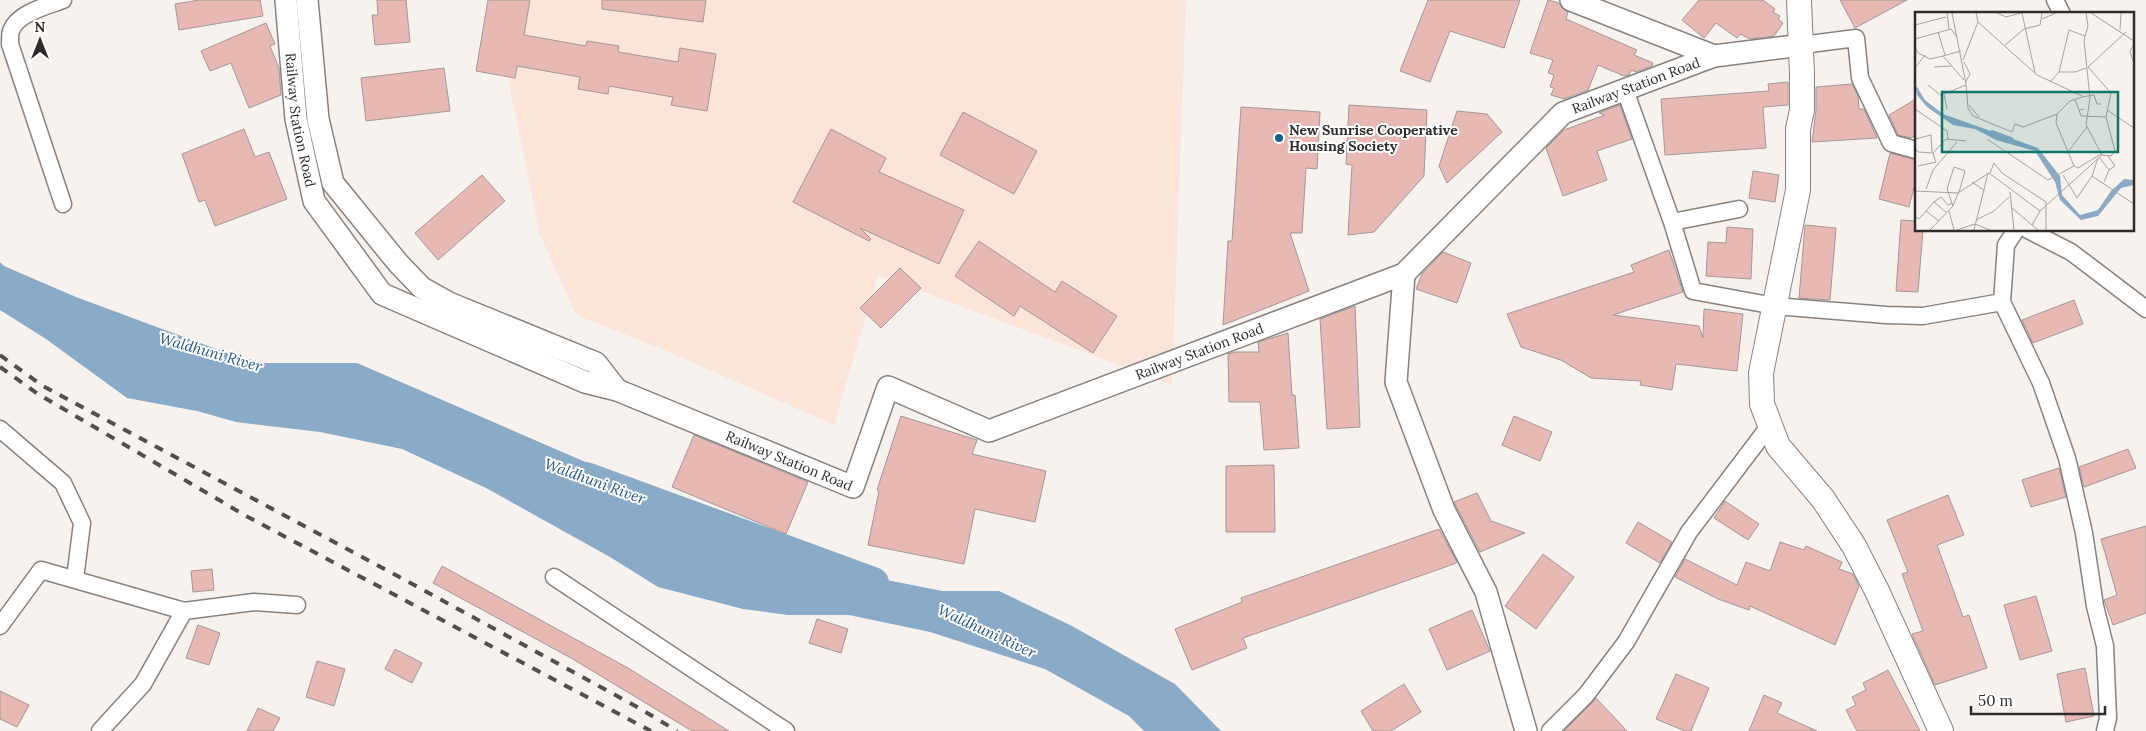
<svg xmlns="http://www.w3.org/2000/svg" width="2146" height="731" font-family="Lora,serif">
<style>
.education{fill:#fbe4d8}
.water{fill:#8aabc8}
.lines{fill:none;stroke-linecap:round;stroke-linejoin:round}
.river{stroke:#8aabc8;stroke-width:32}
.building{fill:#e8b8b3;stroke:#a19998}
.minor-casing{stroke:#88827e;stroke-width:19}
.tertiary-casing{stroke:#88827e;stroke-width:24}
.secondary-casing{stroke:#88827e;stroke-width:26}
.minor{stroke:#fff;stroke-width:16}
.tertiary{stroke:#fff;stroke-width:21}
.secondary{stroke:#fff;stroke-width:24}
.rail{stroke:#534f4e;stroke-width:4;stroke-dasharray:9 9;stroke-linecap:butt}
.poi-dot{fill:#136395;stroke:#fff;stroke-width:2}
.labels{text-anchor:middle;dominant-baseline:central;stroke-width:4;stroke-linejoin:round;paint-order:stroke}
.street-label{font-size:14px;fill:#2f2c2b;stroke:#fff}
.poi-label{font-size:14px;font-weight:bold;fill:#2f2c2b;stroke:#fff;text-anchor:start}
.water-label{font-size:15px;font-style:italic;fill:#245880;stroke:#fff}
.inset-river{fill:none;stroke:#8aabc8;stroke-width:2.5}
.inset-road{fill:none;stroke:#a8a3a0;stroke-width:1}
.view{fill:#0f766e;fill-opacity:0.15;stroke:#0f766e;stroke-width:2.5}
.inset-edge{fill:none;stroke:#2f2c2b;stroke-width:2.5}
</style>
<rect width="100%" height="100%" fill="#f8f2ee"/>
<path class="education" d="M501,0H1186L1172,385L878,275L834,425L664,350L576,315L540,235L509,84Z"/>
<path class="water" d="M0,262L4,266L76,297L227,353L263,363H357L604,470L628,494L658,512L698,528L746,552L942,591H999L1072,626L1175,684L1221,731H1144L1129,716L1045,669L930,632L849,615H788L743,609L658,587L610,557L486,488L402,449L320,432L236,422L197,411L127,398L46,339L0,310Z"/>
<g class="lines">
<path class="river" d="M586,478L873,583"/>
</g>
<path class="building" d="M199,0H260L263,16L179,30L175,4Z
M377,0H406L410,42L375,45L372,15H378Z
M488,0H530L524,35L586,46L587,41L619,46L618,52L678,62L680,48L716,54L707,111L671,105L673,97L609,86L608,94L578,89L580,77L517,66L515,78L476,71Z
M602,0H706L703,22L602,9Z
M1428,0H1520L1504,48L1450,31L1430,82L1400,71Z
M1548,0L1559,3L1562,8L1568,12L1566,19L1637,50L1634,55L1653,63L1652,66L1636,72L1631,70L1629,75L1624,76L1598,65L1588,90L1564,99L1551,95L1554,88L1550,87L1554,75L1548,73L1553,60L1530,53Z
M1699,0H1763L1775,9L1773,12L1780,16L1778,19L1783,23L1774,36L1750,39L1740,34L1737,38L1716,23L1704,38L1682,20Z
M1840,0H1907L1855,28Z
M266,23L275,44L270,46L279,68L281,95L249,108L231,63L210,71L201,51Z
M444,68L450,111L366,121L361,78Z
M1788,82V105L1763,107L1766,148L1665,155L1661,99L1769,91L1768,84Z
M1852,84L1858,96L1859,109H1864L1877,138L1812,142L1816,110V87Z
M1916,99V135L1911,138L1898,135L1889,115Z
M1349,105L1427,110L1424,176L1374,232L1348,235L1352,165L1346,164Z
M1620,105L1632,139L1597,151L1607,180L1563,196L1546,148L1564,130L1605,115L1599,113Z
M1241,107L1320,112L1317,169L1306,168L1302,233H1290L1309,291L1223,325L1228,241H1232Z
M1457,111L1487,114L1502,132L1447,183L1439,166Z
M963,112L1037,151L1014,194L940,155Z
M244,129L255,157L269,152L287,199L215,226L205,200L199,202L182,154Z
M831,129L886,158L879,172L964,210L939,264L860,228L871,239L869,241L793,202Z
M1890,153L1916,160V180L1909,207L1879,199Z
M1753,171L1779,175L1775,202L1749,198Z
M482,175L505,201L438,260L415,233Z
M1901,220L1916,221V230H1923L1918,292L1896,291Z
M1805,225L1836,228L1830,300L1799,298Z
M1727,227L1753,229L1751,279L1706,276L1708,242L1726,243Z
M979,241L1055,292L1062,281L1117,316L1093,353L1020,306L1014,316L955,276Z
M1669,250L1683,292L1613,315L1699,326L1703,338L1704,309L1743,314L1737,371L1676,364L1672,390L1640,385L1641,381L1591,378L1561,360L1521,347L1507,314L1634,272L1631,265Z
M1443,252L1471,263L1457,303L1416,289L1422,274Z
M900,268L921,288L881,328L860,308Z
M2074,300L2083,324L2033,343L2022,320Z
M1355,306L1360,427L1327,429L1320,319Z
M1288,333L1292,395H1295L1299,448L1264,450L1260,402H1229L1228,354L1234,352H1259L1258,342Z
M901,416L977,440L972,454L1046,471L1035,522L975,509L964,564L868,545L879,491L877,490Z
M1514,416L1552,432L1540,461L1502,445Z
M694,435L808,482L786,534L672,487Z
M2128,449L2136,468L2084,487L2079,467Z
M1274,465L1275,532H1226V466Z
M2059,468L2066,497L2031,507L2022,480Z
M1477,493L1491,521L1525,533L1480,552L1454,502Z
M1948,495L1964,535L1937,545L1963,617L1969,615L1987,668L1935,685L1912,634L1923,631L1902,574L1908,572L1887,520Z
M1725,501L1759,524L1748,540L1714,518Z
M1638,522L1672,542L1660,563L1626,543Z
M2146,526V613L2113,625L2104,600L2117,595L2101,539Z
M1439,529L1457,562L1454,564L1243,638L1247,648L1192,670L1175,629L1242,602L1241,598Z
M1780,542L1804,550L1806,546L1842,562L1839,569L1853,574L1859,586L1835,645L1750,606L1749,610L1718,599L1675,577L1685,559L1737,585L1746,562L1770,571Z
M1543,554L1574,577L1536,629L1505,606Z
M442,566L628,668L729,731H692L571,658L433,583Z
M212,569L214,590L193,592L191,571Z
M2036,596L2052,651L2020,660L2004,605Z
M1472,610L1490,651L1447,670L1429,629Z
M817,619L848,629L841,653L809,643Z
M198,625L220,633L209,665L186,658Z
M395,649L422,663L412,683L385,669Z
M317,661L345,669L334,706L306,697Z
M2085,668L2094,716L2066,722L2057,674Z
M1888,670L1920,731H1857L1846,710L1856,705L1852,697L1866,690L1863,683Z
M1676,674L1709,688L1691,731H1685L1656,719Z
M1404,684L1421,712L1391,731H1373L1361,711Z
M0,691L29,705L17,727L0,719Z
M1764,695L1782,703L1777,713L1817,731H1749Z
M1596,698L1627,731H1564L1593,702Z
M258,708L280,718L273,731H247Z"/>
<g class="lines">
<g class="minor-casing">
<path id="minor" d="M63,0C47,6 17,13 11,31C10,34 10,40 10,44L63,204
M2055,0L2062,14
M1802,45L1856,38L1860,78L1891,143L1916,150
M1625,90L1672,222L1739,209
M1672,222L1693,291L1775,306L1886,315L1923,316L2002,302
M2016,230L2006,245L2002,302L2041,383L2067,458L2084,533L2095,606L2105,646L2108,718L2105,731
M2028,230L2071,252L2146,309
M0,429L63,483L82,523L75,579
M554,577L786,731
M0,626L41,570L184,611L254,602L297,605
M100,731L143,684L184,611
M1550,731L1586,695L1626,642L1689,532L1770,425"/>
</g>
<g class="tertiary-casing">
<g id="tertiary">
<path id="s1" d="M286,0L296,119L314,201L382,294L585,382L617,390L853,487L888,387L989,431L1404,274L1563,113L1714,56L1802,45"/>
<path d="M307,0L318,119L333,183L398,263L422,288L449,303L596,363L617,390"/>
<path d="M1571,0L1714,56"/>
<path d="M1404,274L1396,382L1444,510L1486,592L1526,731"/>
</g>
</g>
<g class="secondary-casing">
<path id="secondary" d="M1799,0L1802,74V110L1798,129V190L1761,373L1762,404L1778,446L1823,499L1854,546L1877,591L1941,731"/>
</g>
<use href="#minor" class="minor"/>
<use href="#tertiary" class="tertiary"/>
<use href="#secondary" class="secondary"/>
<path class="rail" d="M0,355L43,386L416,586L639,708L677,731
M0,367L38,394L248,517L651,731"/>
</g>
<circle class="poi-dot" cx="1279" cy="138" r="5"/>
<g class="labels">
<g class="street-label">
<text stroke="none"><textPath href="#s1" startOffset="1792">Railway Station Road</textPath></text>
<text stroke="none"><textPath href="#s1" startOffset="121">Railway Station Road</textPath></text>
<text stroke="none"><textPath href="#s1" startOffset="1269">Railway Station Road</textPath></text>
<text stroke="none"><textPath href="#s1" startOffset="759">Railway Station Road</textPath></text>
</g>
<g class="poi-label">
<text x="1289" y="130">New Sunrise Cooperative<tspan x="1289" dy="16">Housing Society</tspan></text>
</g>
<g class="water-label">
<text transform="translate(211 352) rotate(16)">Waldhuni River</text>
<text transform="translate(595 481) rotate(20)">Waldhuni River</text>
<text transform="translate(987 631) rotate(25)">Waldhuni River</text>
</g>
</g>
<g transform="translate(1915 12)">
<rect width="219" height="219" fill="#f8f2ee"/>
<path d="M0,72L10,88L28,102L123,136L145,164L147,183L165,203L183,198L196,179L209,167L219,168V173L206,176L183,204L166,208L145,188L140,170L120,139L81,128L60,117L38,113L12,95L2,83Z" fill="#8aabc8"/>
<path class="inset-river" d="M76,119L98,127"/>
<path class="inset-road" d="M32,1L34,17M37,1L51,72M61,1L63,10L122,63L167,84M82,1L91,5L106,1M107,1L120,61M176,1L219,29M127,7L141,1M0,13L31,5M109,17L125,13L127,1M205,18L206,1M23,20L30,43M0,27L36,17L42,25M89,34L109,17M0,35L3,41L15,47L28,44L49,68M28,44L46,39M48,48L63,10M218,49L215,39L219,32M49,50L55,62L50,71M19,55L36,54M173,55L196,81L191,105L200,139L196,144L187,143M173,55L211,20M0,56L10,43M144,60L154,18L170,24M135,70L144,60H160L171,56M51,72L53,96L58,104L97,120L100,112L108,115L142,102L155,89L167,85L179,83L182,92H186M13,73L28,85M160,88L164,98L169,97M54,93L64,105M0,97L32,119L33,127M32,97L29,82L51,73M164,98L166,104L191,105M192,98L219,116M142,102L141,111L159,154L163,156L186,142M0,127L16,123L17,140M72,127L133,168L159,154M0,136L3,140L18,141L31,127L51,129M152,141L172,115M184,145L194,158M183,146L177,164L219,192M3,154L21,150L18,141M75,161L79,151L87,161L131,190V218M148,163L162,186L177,164M57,170L70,179M189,170L194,158L200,154L193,144M11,177L18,158L42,130M0,179L43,181L74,161L125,199M95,180L99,218M19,190L26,185L33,193L37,191M97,196L117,213M11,199L19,190L32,201M34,199L39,218M0,204L4,207L11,199L24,209M61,208L79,199L94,185M15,218L38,194L45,177L50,159L39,155L32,177L38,194M42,218L60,212L75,218M59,218L73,161M123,218L117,213L125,199L187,143L171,113L175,86L169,28L173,14L171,1"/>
<path class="view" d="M27,80H203V140H27Z"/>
<rect width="219" height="219" class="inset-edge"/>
</g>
<g transform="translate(40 40)" stroke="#ffffff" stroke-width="4" paint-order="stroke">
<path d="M0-4L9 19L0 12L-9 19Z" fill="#2f2c2b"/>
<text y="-8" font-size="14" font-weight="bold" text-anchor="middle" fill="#2f2c2b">N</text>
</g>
<path d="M1971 706v8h134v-8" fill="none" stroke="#2f2c2b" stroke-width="2.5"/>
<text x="1978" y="706" font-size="15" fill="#2f2c2b" stroke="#ffffff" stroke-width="4" paint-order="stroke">50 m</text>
</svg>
